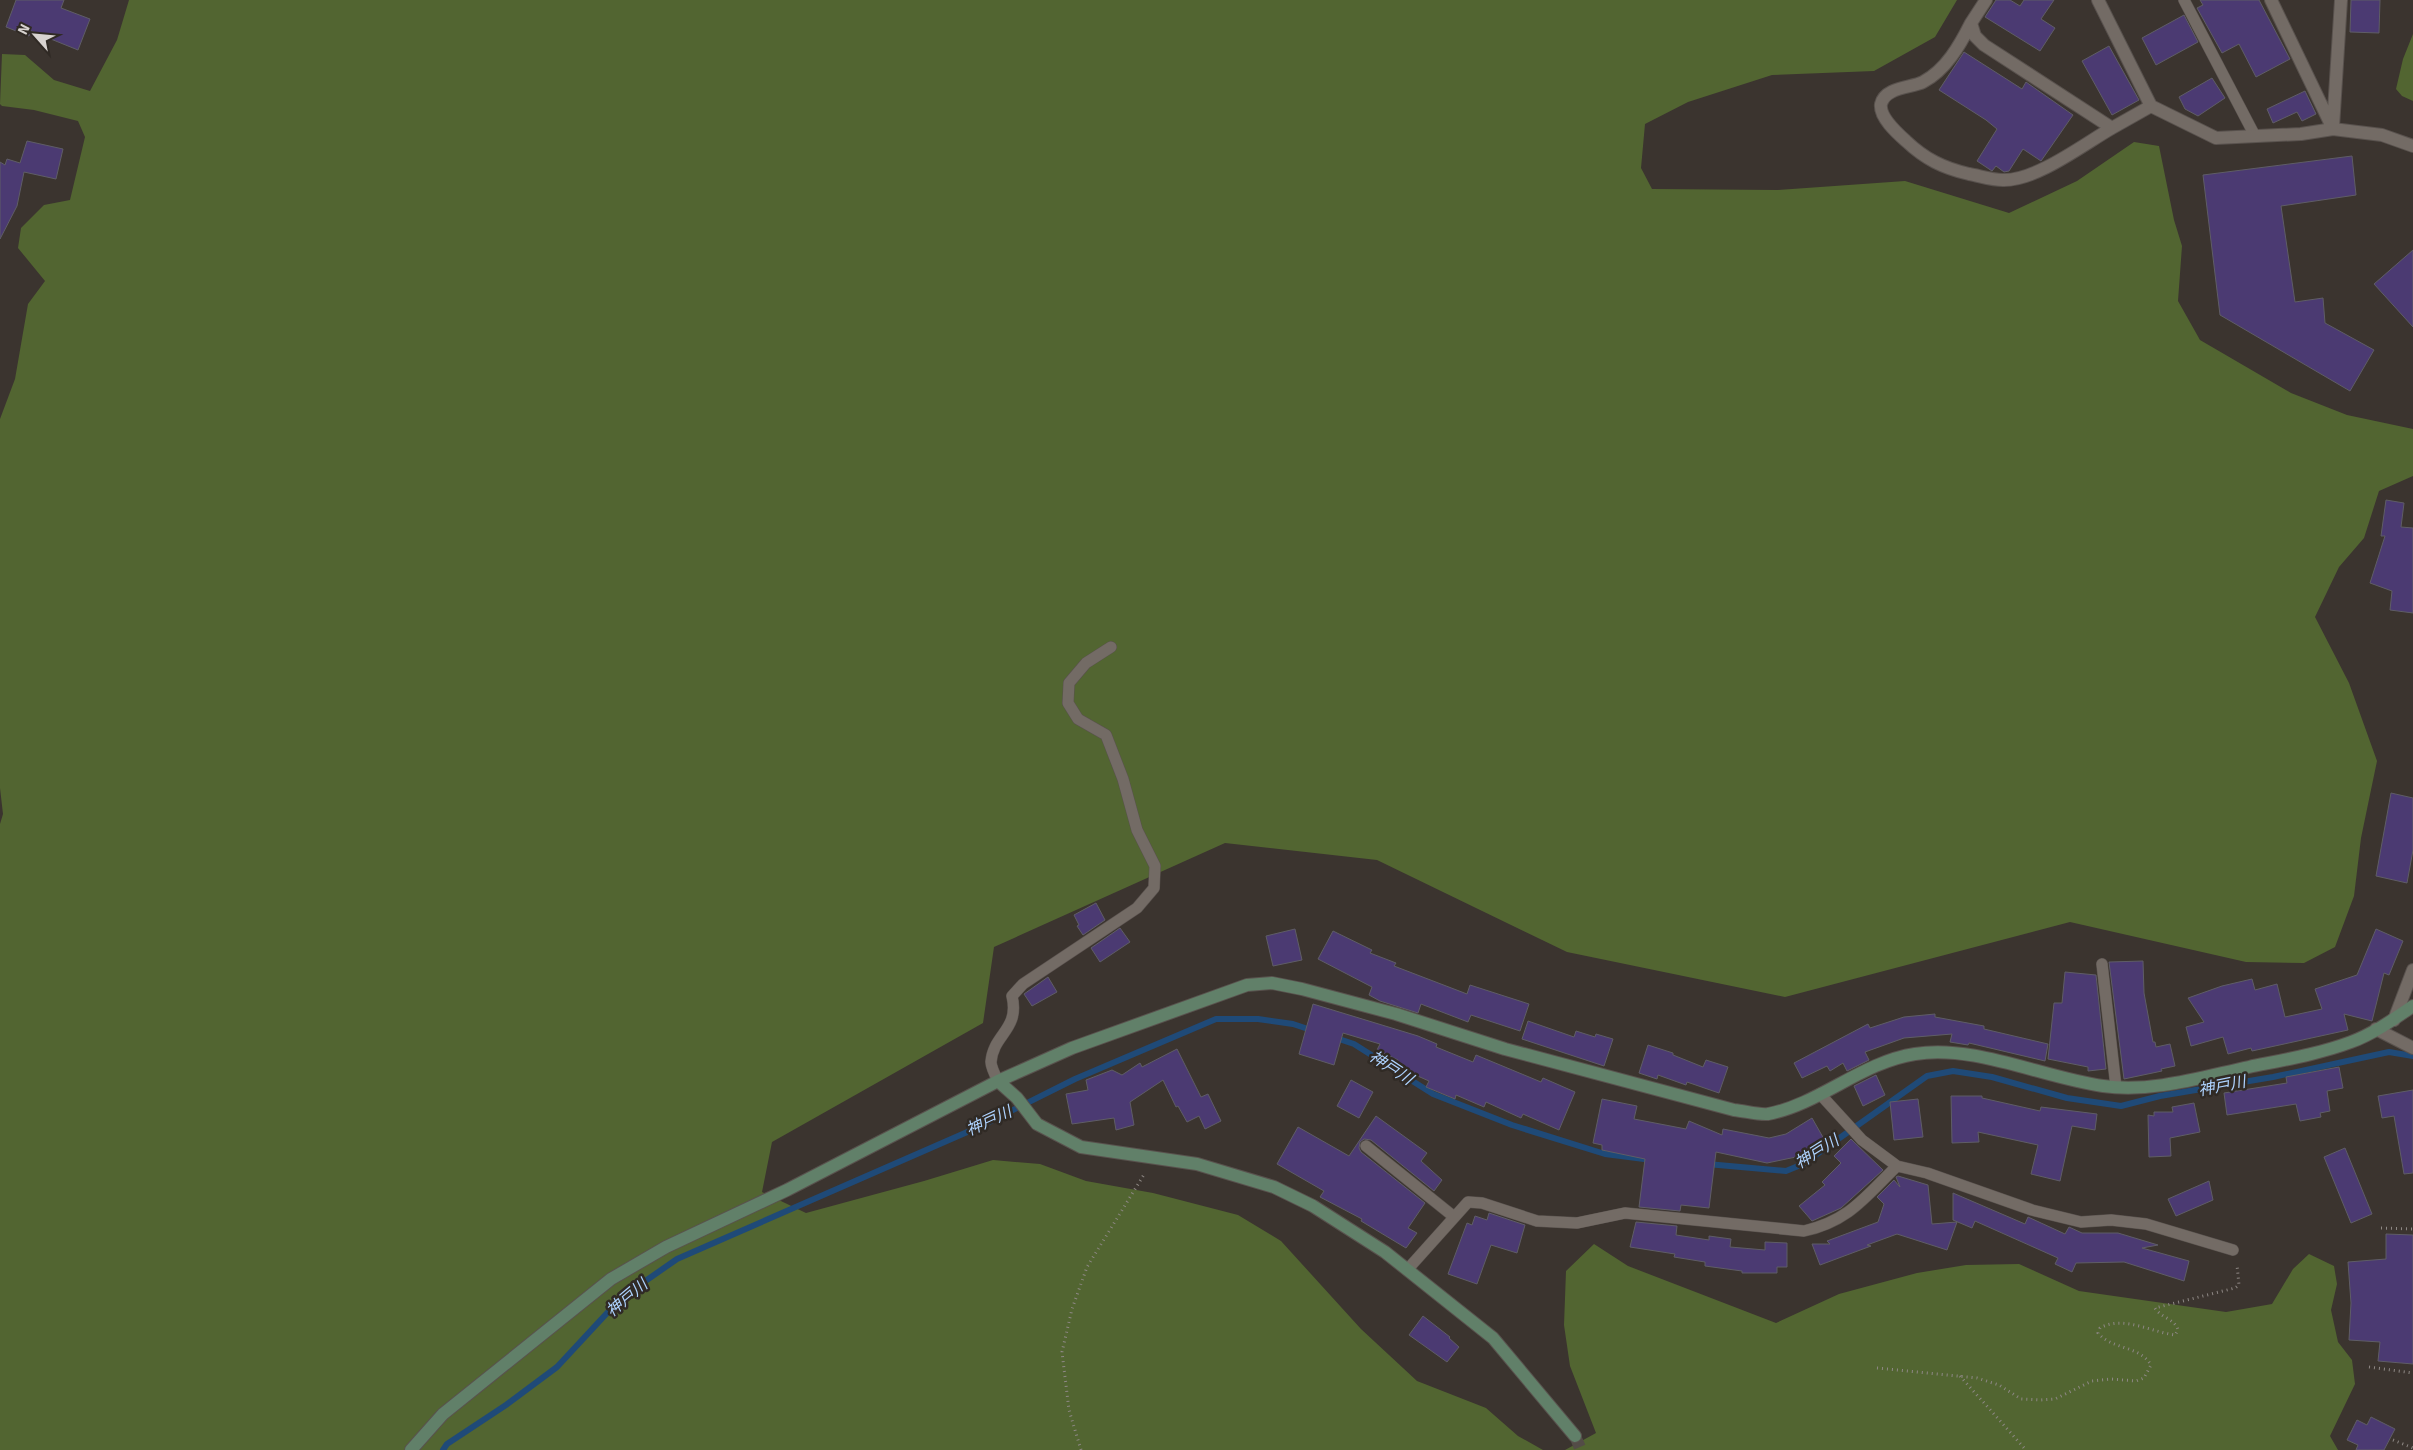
<svg xmlns="http://www.w3.org/2000/svg" width="2413" height="1450" font-family="Signika,'Noto Sans JP',sans-serif">
<style>
.green{fill:#526531}
.lines{fill:none;stroke-linecap:round;stroke-linejoin:round}
.stream{stroke:#1f4a78;stroke-width:6}
.building{fill:#4b3a72;stroke:#5f5d66}
.secondary-tunnel{stroke:#534c47;stroke-width:12;stroke-dasharray:12 6;stroke-linecap:butt}
.lane-casing{stroke:#59524e;stroke-width:12}
.street-casing{stroke:#59524e;stroke-width:14}
.secondary-casing{stroke:#59524e;stroke-width:14}
.path{stroke:#8e8885;stroke-width:3;stroke-dasharray:1 4;stroke-linecap:butt}
.lane{stroke:#736b65;stroke-width:11}
.street{stroke:#736b65;stroke-width:12}
.secondary{stroke:#618069;stroke-width:12}
.labels{text-anchor:middle;dominant-baseline:central;stroke-width:5;stroke-linejoin:round;paint-order:stroke}
.water-label{font-size:16px;font-style:italic;fill:#aed3ff;stroke:#302a25}
</style>
<rect width="100%" height="100%" fill="#3b342f"/>
<path class="green" d="M129,0H1957L1935,37L1874,71L1772,75L1688,102L1645,124L1641,168L1652,189L1778,190L1905,181L2009,213L2077,181L2134,142L2159,146L2174,220L2182,246L2178,301L2200,340L2291,393L2347,415L2413,429V476L2379,491L2364,538L2339,567L2315,617L2349,683L2377,761L2361,838L2354,896L2335,947L2304,963L2246,962L2070,922L1785,997L1567,952L1377,860L1225,843L994,947L983,1023L772,1142L762,1192L806,1213L924,1181L993,1160L1040,1164L1086,1181L1153,1193L1238,1215L1281,1241L1361,1329L1417,1381L1486,1408L1518,1436L1543,1450H0V824L3,814L0,788V419L15,379L28,304L45,281L18,248L21,228L44,205L70,200L85,137L78,121L34,110L2,106L0,104L2,54L25,55L54,80L90,91L117,40Z
M2413,34V101L2402,96L2396,89L2403,59Z
M1594,1244L1628,1266L1776,1323L1839,1294L1917,1273L1966,1265L2019,1264L2079,1291L2226,1312L2272,1304L2293,1269L2309,1254L2334,1266L2337,1284L2331,1310L2338,1342L2352,1360L2355,1384L2330,1436L2338,1450H1565L1596,1433L1570,1366L1564,1325L1566,1271Z"/>
<g class="lines">
<path class="stream" d="M1333,1037L1354,1044L1433,1094L1512,1125L1605,1154L1652,1160
M1707,1164L1786,1171L1803,1164L1927,1076L1953,1071L1992,1077L2067,1098L2121,1106L2160,1096L2273,1077L2389,1052L2413,1056
M443,1450L447,1444L506,1405L557,1367L621,1298L677,1259L981,1126L1075,1079L1216,1019H1258L1293,1024L1314,1031"/>
</g>
<path class="building" d="M16,0H64L61,8L90,19L78,50L31,31L29,36L6,27Z
M1996,0H2010L2020,6L2024,0H2054L2041,19L2055,28L2040,51L1985,17Z
M2200,0H2259L2290,59L2256,77L2239,44L2222,53L2197,8L2203,5Z
M2351,0H2380L2379,33L2350,32Z
M2184,15L2198,42L2156,65L2142,38Z
M2109,46L2139,100L2112,115L2082,61Z
M1964,52L2022,89L2026,82L2073,115L2041,161L2023,149L2009,171L2004,172L1996,166L1992,171L1977,161L1997,129L1986,120L1939,90Z
M2212,78L2225,98L2198,116L2185,109L2179,97Z
M2305,91L2316,114L2302,121L2297,112L2273,123L2267,109Z
M27,141L63,149L56,179L24,172L17,206L0,239V162L5,165L7,159L20,163Z
M2352,156L2356,195L2281,206L2295,302L2323,298L2325,323L2374,350L2350,391L2220,315L2203,175Z
M2413,250V327L2374,284Z
M2386,500L2404,503L2401,527L2413,528V613L2390,610L2392,591L2370,583L2385,536H2381Z
M2391,793L2413,798V850L2407,883L2376,876Z
M1096,903L1105,920L1083,935L1077,926L1079,925L1074,915Z
M1120,928L1130,942L1100,962L1091,948Z
M1295,929L1302,960L1273,966L1266,936Z
M2376,929L2403,941L2389,975L2384,973L2372,1021L2344,1014L2348,1030L2252,1051L2251,1048L2228,1054L2223,1037L2191,1046L2186,1027L2204,1022L2188,998L2222,986L2252,979L2255,990L2277,984L2285,1017L2322,1009L2315,989L2357,975Z
M1333,931L1372,950L1370,953L1396,963L1394,966L1467,994L1470,985L1529,1004L1520,1031L1471,1015L1468,1022L1421,1004L1418,1013L1380,1001L1369,995L1372,987L1318,959Z
M2143,961L2144,993L2153,1042H2155L2156,1047L2170,1044L2175,1066L2161,1069L2162,1071L2124,1079L2109,962Z
M2065,972L2096,975L2106,1069L2088,1071V1067L2048,1059L2054,1003H2062Z
M1048,977L1057,992L1032,1006L1024,994Z
M1313,1004L1418,1036L1437,1044L1436,1047L1473,1062L1476,1055L1541,1082L1543,1078L1575,1092L1559,1130L1523,1114L1521,1118L1486,1102L1484,1107L1456,1095L1455,1099L1426,1087L1429,1081L1395,1066L1398,1060L1377,1050L1380,1044L1343,1033L1334,1065L1299,1054Z
M1935,1014V1017L1984,1026V1029L2048,1044L2045,1061L1969,1043L1968,1045L1950,1042L1952,1034L1904,1038L1865,1052L1869,1060L1847,1071L1843,1063L1830,1071L1827,1066L1802,1078L1794,1063L1868,1024L1870,1028L1904,1017Z
M1528,1021L1574,1037L1576,1031L1595,1037L1596,1034L1613,1039L1604,1066L1522,1039Z
M1648,1045L1673,1053V1055L1703,1067L1706,1060L1728,1067L1719,1093L1687,1082L1686,1085L1658,1075L1657,1079L1639,1073Z
M1177,1049L1201,1097L1208,1094L1221,1121L1205,1129L1199,1116L1187,1122L1178,1106L1176,1107L1163,1080L1130,1102L1134,1125L1116,1130L1114,1118L1072,1124L1066,1094L1088,1090L1086,1080L1112,1070L1122,1075L1140,1063L1142,1067Z
M2339,1067L2343,1088L2327,1091L2330,1111L2320,1113L2321,1117L2300,1121L2296,1104L2227,1115L2224,1093L2287,1083L2286,1077Z
M1876,1075L1885,1095L1863,1106L1854,1086Z
M1351,1080L1373,1092L1359,1118L1337,1106Z
M2413,1090V1173L2404,1174L2394,1116L2382,1118L2378,1096Z
M1951,1096H1982V1098L2040,1111L2041,1107L2097,1114L2095,1130L2072,1126L2060,1181L2031,1174L2038,1145L1978,1132L1979,1142L1952,1143Z
M1602,1099L1637,1106L1634,1119L1686,1129L1689,1121L1722,1135L1723,1129L1769,1138L1786,1134L1812,1118L1824,1139L1796,1157L1767,1163L1716,1152L1709,1208L1681,1205L1680,1211L1639,1207L1645,1159L1602,1150V1145L1593,1143Z
M1918,1099L1923,1137L1894,1140L1890,1102Z
M2194,1103L2200,1132L2170,1138L2171,1156L2149,1157L2148,1115L2154,1116V1112H2173L2172,1107Z
M1376,1116L1427,1153L1421,1161L1442,1180L1434,1191L1371,1140L1364,1139L1360,1142L1359,1148L1361,1152L1425,1203L1408,1228L1417,1233L1406,1248L1361,1221L1362,1219L1320,1197L1324,1191L1277,1164L1298,1127L1349,1156Z
M1851,1139L1883,1170L1841,1208L1812,1221L1799,1206L1825,1185L1822,1182L1841,1163L1834,1156Z
M2345,1148L2372,1214L2351,1223L2324,1157Z
M1898,1176L1928,1185L1932,1224L1957,1222L1947,1250L1897,1234L1867,1245L1871,1246L1820,1265L1812,1244H1830L1827,1241L1878,1222L1884,1204L1877,1197L1894,1180L1900,1187L1896,1177Z
M2209,1181L2213,1200L2176,1216L2168,1199Z
M1953,1193L2025,1224L2028,1217L2065,1234L2069,1227L2082,1233H2118L2158,1245L2142,1248L2189,1261L2184,1281L2124,1262L2076,1263L2072,1272L2055,1264L2058,1258L1975,1221L1972,1228L1953,1220Z
M1489,1213L1525,1225L1517,1253L1491,1245L1477,1284L1448,1274L1467,1223L1472,1225L1475,1216L1487,1220Z
M1636,1222L1677,1226L1676,1235L1709,1240V1236L1731,1239L1730,1247L1765,1250V1242L1787,1243V1267H1777V1273H1742V1271L1705,1266V1262L1674,1257L1675,1254L1630,1247Z
M2386,1234L2413,1235V1364L2378,1361L2380,1342L2349,1340L2351,1303L2348,1262L2386,1259Z
M1423,1316L1450,1337L1449,1338L1459,1347L1447,1362L1409,1335Z
M2371,1417L2395,1429L2384,1450H2356L2358,1445L2347,1440L2357,1420L2367,1425Z"/>
<g class="lines">
<path class="secondary-tunnel" d="M1575,1436L1581,1450"/>
<g class="lane-casing">
<path id="lane" d="M2184,0L2255,136
M2102,964L2116,1087
M998,1081C995,1075 991,1067 991,1062C993,1034 1020,1030 1012,996L1023,984L1137,908L1154,888L1155,866L1137,830L1123,779L1106,735L1078,719L1068,703L1069,683L1086,663L1111,647
M1820,1094L1862,1140L1897,1166L1927,1173L2032,1210L2081,1222L2111,1220L2146,1224L2233,1250
M1366,1146L1453,1216
M1407,1270L1468,1202L1482,1203L1537,1221L1577,1223L1625,1213L1804,1231C1849,1221 1865,1197 1897,1166"/>
</g>
<g class="street-casing">
<path id="street" d="M1986,0L1971,23L1975,36L1984,45L2112,128L2151,106
M2098,0L2151,106L2216,138L2301,134L2333,129L2382,135L2413,146
M2271,0L2333,129
M1971,23C1960,45 1946,70 1923,82C1911,88 1885,87 1881,104C1879,117 1897,133 1906,141C1925,159 1943,168 1969,174C1980,176 1992,180 2003,180C2036,181 2084,144 2112,128
M2333,127L2341,0
M2394,1020L2413,970
M2376,1029L2413,1048"/>
</g>
<g class="secondary-casing">
<path id="secondary" d="M998,1081L1017,1098L1037,1124L1081,1147L1197,1164L1274,1187L1313,1206L1385,1252L1493,1338L1575,1436
M411,1450L443,1414L611,1279L666,1247L787,1190L998,1081L1072,1048L1247,985L1272,983L1302,989L1396,1014L1505,1049L1734,1110C1745,1111 1758,1115 1768,1114C1820,1104 1862,1062 1915,1054C1974,1044 2044,1078 2103,1086C2152,1093 2202,1077 2249,1067C2283,1060 2319,1054 2351,1042C2373,1034 2394,1019 2413,1006"/>
</g>
<path class="path" d="M2381,1228L2413,1229
M2369,1367L2413,1373
M1877,1368L1977,1378L1999,1385L2021,1399L2040,1400L2055,1399L2092,1381L2111,1379L2136,1381L2144,1378L2151,1365C2139,1345 2112,1350 2098,1333L2100,1328C2123,1315 2151,1332 2175,1335L2178,1330C2175,1319 2161,1318 2155,1308L2235,1288L2239,1285L2237,1265
M1960,1376L2026,1450
M2393,1440L2413,1448
M1081,1450L1069,1410L1062,1352L1072,1309L1087,1267L1145,1173"/>
<use href="#lane" class="lane"/>
<use href="#street" class="street"/>
<use href="#secondary" class="secondary"/>
</g>
<g class="labels">
<g class="water-label">
<text transform="translate(1391 1068) rotate(33)">神戸川</text>
<text transform="translate(2222 1086) rotate(-11)">神戸川</text>
<text transform="translate(989 1121) rotate(-25)">神戸川</text>
<text transform="translate(1817 1152) rotate(-32)">神戸川</text>
<text transform="translate(627 1298) rotate(-40)">神戸川</text>
</g>
</g>
<g transform="translate(35 35) rotate(297)" stroke="#302a25" stroke-width="4" paint-order="stroke">
<path d="M0-4L9 19L0 12L-9 19Z" fill="#d8d3d0"/>
<text y="-8" font-size="14" font-weight="bold" text-anchor="middle" fill="#d8d3d0">N</text>
</g>
</svg>
